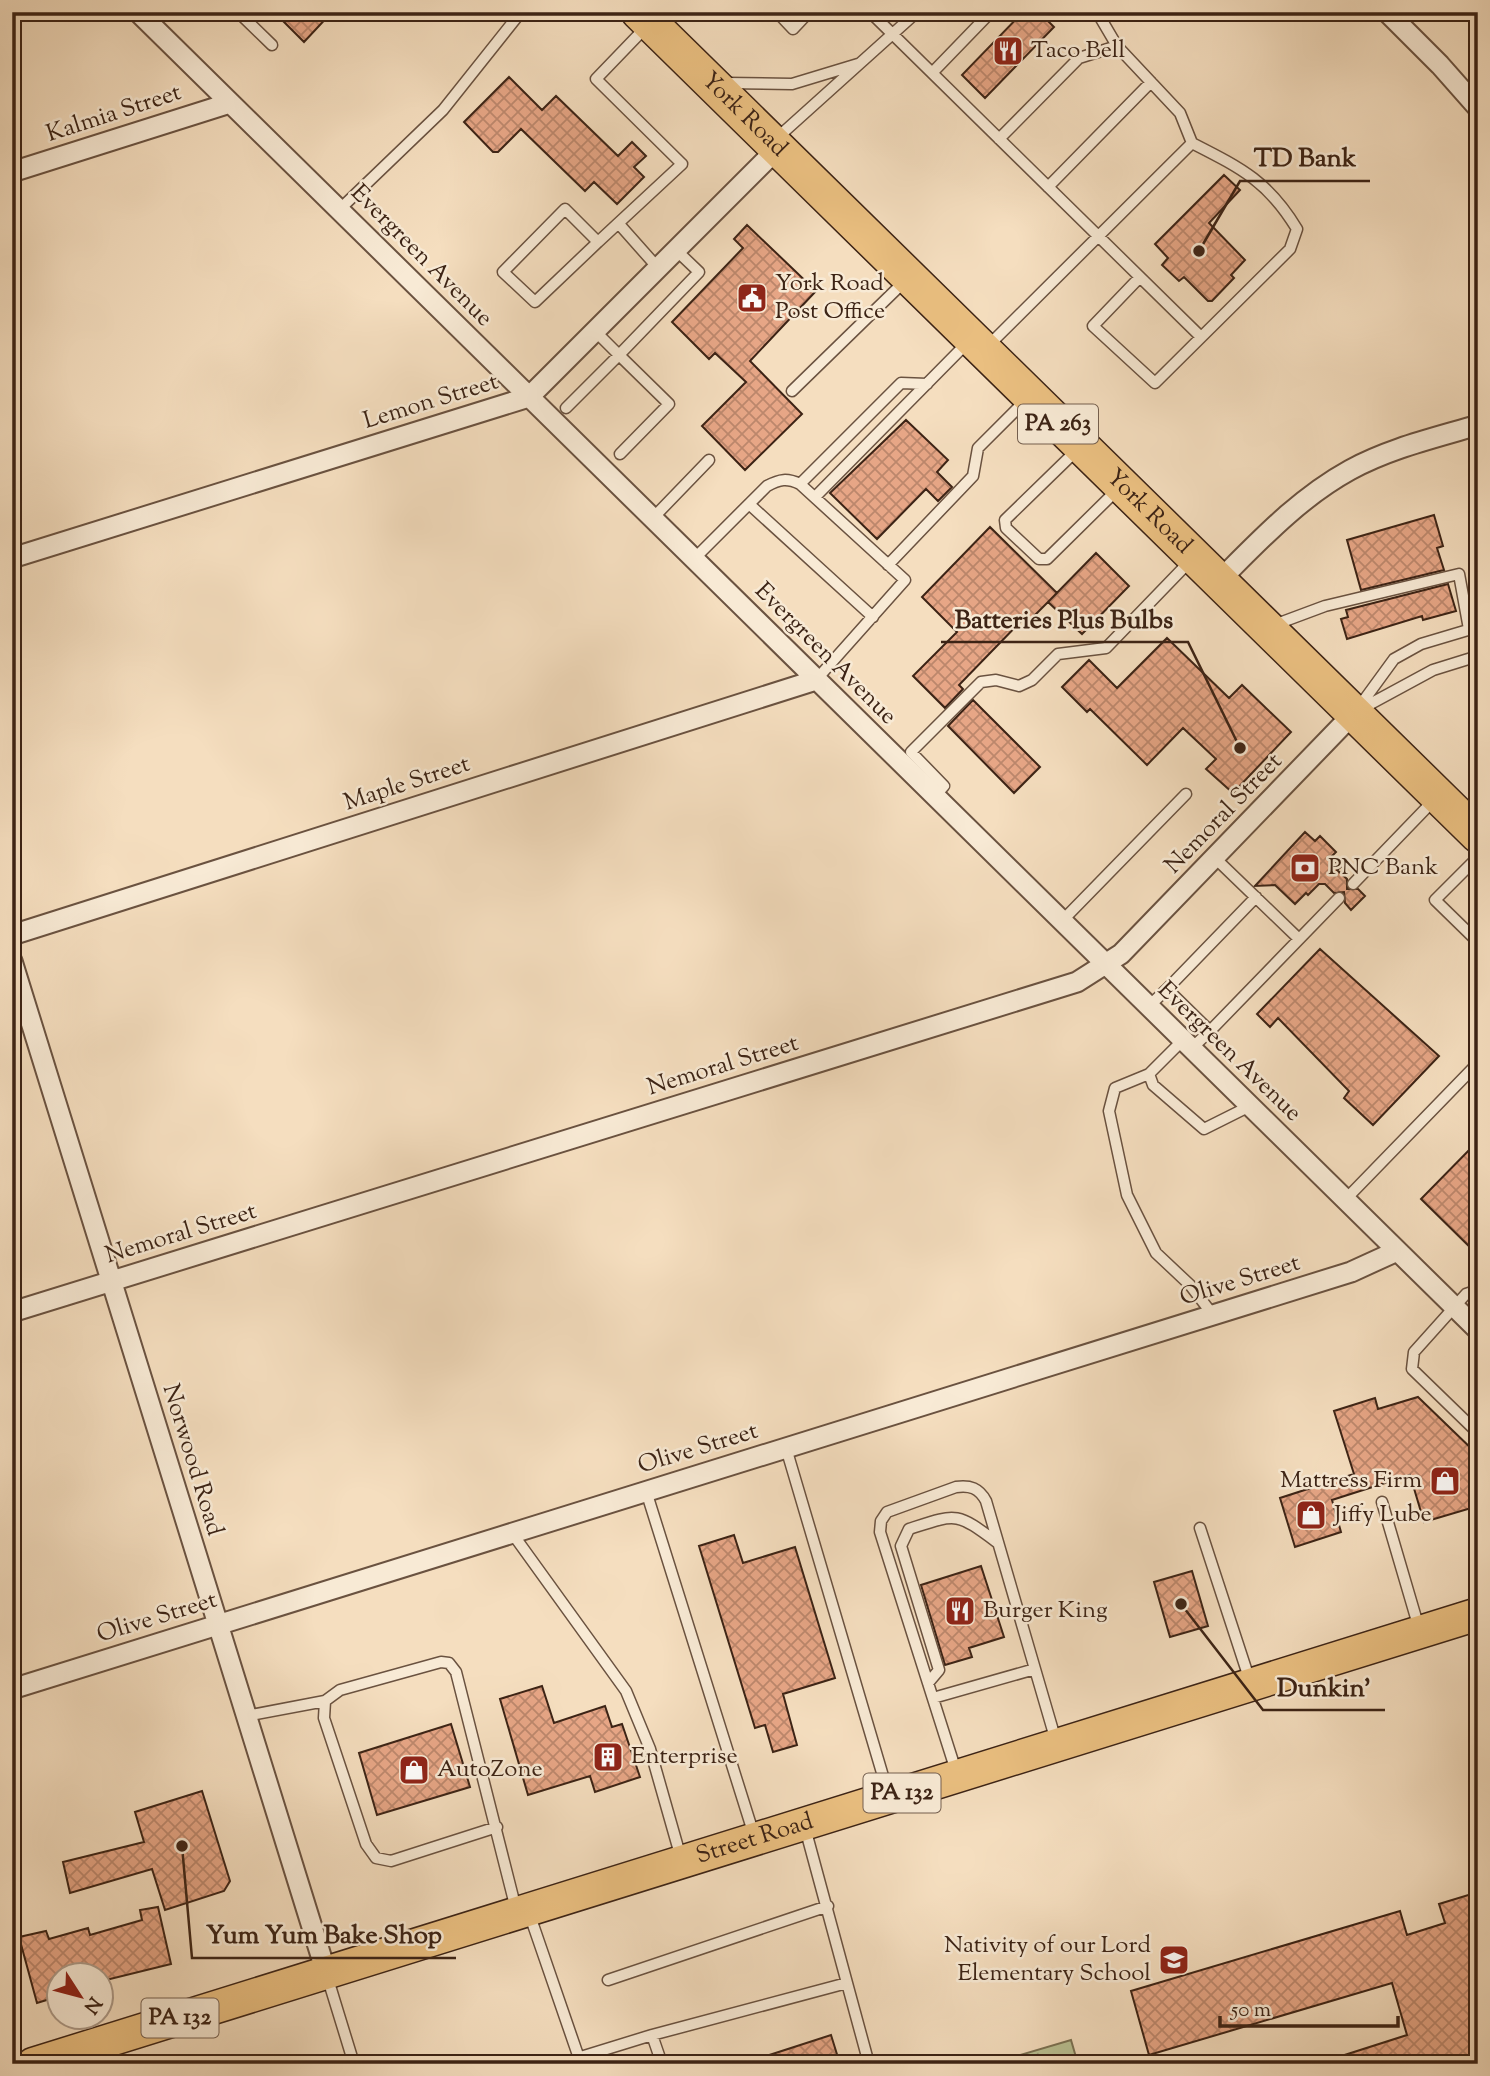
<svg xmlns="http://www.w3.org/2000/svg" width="1490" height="2076" font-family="'Sorts Mill Goudy',serif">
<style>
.park{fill:url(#park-tufts);stroke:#7b7254;stroke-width:2}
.building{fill:url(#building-cross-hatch);stroke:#3c2315;stroke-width:2}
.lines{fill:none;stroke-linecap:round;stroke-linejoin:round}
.lane-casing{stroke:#6a5240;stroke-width:13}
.street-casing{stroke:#6a5240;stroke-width:23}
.primary-casing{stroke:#3c2315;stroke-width:35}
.highway-casing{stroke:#3c2315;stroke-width:38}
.lane{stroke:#f8ead5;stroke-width:10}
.street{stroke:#f8ead5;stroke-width:19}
.primary{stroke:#eabf80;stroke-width:32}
.highway{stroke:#eabf80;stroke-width:35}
.labels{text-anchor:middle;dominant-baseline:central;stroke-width:5;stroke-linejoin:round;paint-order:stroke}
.shield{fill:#f8ead5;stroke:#745f4f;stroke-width:2}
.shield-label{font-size:23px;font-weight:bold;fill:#3c2315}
.poi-label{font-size:24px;fill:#3c2315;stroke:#f8ead5;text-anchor:start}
.street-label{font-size:24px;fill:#3c2315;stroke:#f8ead5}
.leader{fill:none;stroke:#3c2315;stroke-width:2.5}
.callout-dot{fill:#3c2315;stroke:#f8ead5;stroke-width:2.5}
.callout-label{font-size:26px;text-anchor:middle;font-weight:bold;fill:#3c2315;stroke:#f8ead5;stroke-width:5;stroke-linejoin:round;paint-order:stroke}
</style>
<defs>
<pattern id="park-tufts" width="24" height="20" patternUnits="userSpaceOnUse" patternTransform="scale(1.75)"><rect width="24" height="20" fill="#bac294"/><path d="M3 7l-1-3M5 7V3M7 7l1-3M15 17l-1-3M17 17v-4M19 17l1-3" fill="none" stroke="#a1a67f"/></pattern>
<pattern id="building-cross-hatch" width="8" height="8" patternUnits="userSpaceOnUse" patternTransform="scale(1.75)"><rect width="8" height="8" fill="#e7a686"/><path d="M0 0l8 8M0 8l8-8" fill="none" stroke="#bc876c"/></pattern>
</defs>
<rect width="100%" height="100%" fill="#f5debf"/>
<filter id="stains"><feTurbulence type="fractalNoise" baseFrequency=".00286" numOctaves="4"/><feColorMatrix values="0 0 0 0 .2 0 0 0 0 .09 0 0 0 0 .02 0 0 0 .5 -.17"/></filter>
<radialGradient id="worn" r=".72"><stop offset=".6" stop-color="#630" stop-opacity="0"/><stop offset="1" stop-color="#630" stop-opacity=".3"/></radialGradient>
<path class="park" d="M1071,2040L1078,2064H1012L1010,2058Z"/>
<path class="building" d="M274,12H332L304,42Z
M1023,12H1039L1054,27L985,98L962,75Z
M509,77L542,110L556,96L618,156L632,142L646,156L634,167L644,177L617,204L594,182L585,191L521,129L498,152H493L464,122Z
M1224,175L1240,190L1209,223L1245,260L1231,275L1234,278L1212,301H1208L1184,277L1179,281L1162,265L1168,258L1155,244Z
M747,225L816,291L750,361L802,414L745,470L702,426L746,382L715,353L709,359L672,322L743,248L734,239Z
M906,420L948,460L937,472L952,487L938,501L926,489L877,539L830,493Z
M1434,515L1443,546L1437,548L1444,570L1361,590L1347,540Z
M990,527L1057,593L1029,621L1025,617L959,685L963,689L945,708L913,676L957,632L922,597Z
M1096,553L1129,586L1082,634L1048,602Z
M1448,584L1456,611L1423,620L1422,616L1347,639L1341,619L1348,617L1346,610Z
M1167,638L1229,698L1242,685L1291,732L1233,793L1206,769L1216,759L1183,728L1147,765L1090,709L1087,712L1062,687L1089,660L1117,688Z
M973,700L1040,767L1014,793L948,726Z
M1305,832L1315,841L1320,836L1336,852L1331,857L1341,867L1337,870L1347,879V889H1358L1365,896L1351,910L1345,903L1344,892L1334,893L1325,884H1319L1308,895L1306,893L1295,904L1275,885L1255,886Z
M1320,949L1439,1056L1373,1125L1344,1098L1349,1091L1278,1018L1270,1027L1257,1014Z
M1478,1141V1255L1421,1199Z
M1418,1397L1478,1455V1506L1424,1522L1410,1475L1332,1500L1341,1532L1295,1547L1280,1498L1354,1474L1334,1411L1375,1398L1378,1409Z
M734,1535L743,1563L795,1547L835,1678L783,1694L797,1745L773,1752L765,1725L755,1728L699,1546Z
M981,1566L1004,1637L969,1648L972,1657L945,1665L921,1585Z
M1192,1571L1208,1626L1170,1637L1154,1582Z
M542,1686L554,1723L605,1706L612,1727L622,1724L640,1777L595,1792L590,1776L528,1795L500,1699Z
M451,1724L470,1787L377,1815L359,1753Z
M202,1791L230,1881L224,1891L165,1910L152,1869L70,1893L63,1862L144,1842L135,1812Z
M1478,1892V2053L1468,2056L1469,2060L1458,2064H1330L1329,2060L1407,2035L1392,1983L1149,2055L1131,1991L1400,1911L1407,1935L1445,1923L1439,1904Z
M158,1907L171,1964L102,1981V1975H60V1996L37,2003L19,1937L46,1931L49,1939L88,1928L90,1935L142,1920L140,1910Z
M831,2035L840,2064H755L754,2060Z"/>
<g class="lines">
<g class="lane-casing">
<path id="lane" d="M238,12L272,45
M777,12L793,29L809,12
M870,12L1201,337
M932,73L991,12
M726,83L792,84L858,64
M777,138L917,12
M999,139L1079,58L1117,46
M1048,187L1151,82
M339,210L443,110L521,12
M619,224L658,268
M598,242L535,302L503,272L565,209L598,242L682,164L596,79L647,26
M1140,277L1093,326L1155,383L1290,249L1297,229C1268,181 1241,168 1192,143
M595,331L619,355L699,272L676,250
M989,345L1192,143L1180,113L1117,46L1097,12
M792,391L906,280
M566,408L619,355L669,404L620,454
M1078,449L1005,520L1006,528L1039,559H1047L1117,490
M800,484L901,383L927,384
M815,497L967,343
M749,504L873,617
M653,518L709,460
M694,559L767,486C780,479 787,478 800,484L905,580L816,680
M888,565L973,476L978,448L1027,399
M1274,625L1325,606L1459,574L1469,629
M1359,707L1394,659L1421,644L1478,627
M1361,709L1433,670L1478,656
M935,796L944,786L911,752L981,682L996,680L1019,686L1032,680L1058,654L1106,648L1191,560
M1478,857L1435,900L1478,942
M1215,858L1299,939
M1353,884L1435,799
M1062,921L1186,794
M1167,989L1256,897
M1148,1007L1167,989L1210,1031L1194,1046L1183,1040L1149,1074L1153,1085L1204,1129L1250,1106
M1210,1031L1339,898
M1149,1074L1115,1088L1109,1111L1127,1195L1156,1253L1190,1285L1213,1315
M1345,1200L1478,1063
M1478,1290L1466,1294L1414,1352L1412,1369L1478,1433
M786,1448L888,1793
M646,1491L754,1835
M1382,1502L1419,1628
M1200,1528L1250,1681
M512,1533L626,1691L650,1749L681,1858
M928,1683L939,1670L901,1546L909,1529C958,1513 956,1512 998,1543
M933,1698L1035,1669
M246,1716L325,1701
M956,1771L880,1532L881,1521L887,1512L956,1487C970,1485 979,1488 986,1501L1056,1741
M497,1827L391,1861L376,1858L366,1844L324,1718L325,1701L340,1690L441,1662L449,1663L456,1672L516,1909
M529,1913L580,2061
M327,1976L354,2064
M608,1980L828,1906
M847,1983L869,2064
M652,2035L662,2064
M558,2064L652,2035L847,1983L805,1828"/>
</g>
<g class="street-casing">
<path id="street" d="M138,12L1478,1330
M1387,12L1440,65L1478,108
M12,172L230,103
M12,558L529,397L777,149
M1219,581C1260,540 1299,498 1350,470C1390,448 1435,438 1478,425
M12,935L816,680
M12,961L326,1972
M12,1312L1077,982L1121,954L1354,713
M12,1689L1351,1272L1397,1251"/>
</g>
<g class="primary-casing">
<g id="primary">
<path id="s1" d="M33,2064L1478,1614"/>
</g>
</g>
<g class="highway-casing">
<g id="highway">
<path id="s2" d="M639,12L1478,835"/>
</g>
</g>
<use href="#lane" class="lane"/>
<use href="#street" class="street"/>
<use href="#primary" class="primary"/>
<use href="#highway" class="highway"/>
</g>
<defs>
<g id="restaurant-square" transform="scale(1.575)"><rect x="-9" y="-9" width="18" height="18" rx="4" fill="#8f2418" stroke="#f8ead5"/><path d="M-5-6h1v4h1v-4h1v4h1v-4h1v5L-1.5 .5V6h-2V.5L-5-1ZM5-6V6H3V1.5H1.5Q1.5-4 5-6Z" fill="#fff"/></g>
<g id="civic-square" transform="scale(1.575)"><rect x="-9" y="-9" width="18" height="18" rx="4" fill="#8f2418" stroke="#f8ead5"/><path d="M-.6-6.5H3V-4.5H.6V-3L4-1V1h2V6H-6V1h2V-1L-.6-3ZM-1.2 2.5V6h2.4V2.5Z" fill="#fff"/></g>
<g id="bank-square" transform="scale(1.575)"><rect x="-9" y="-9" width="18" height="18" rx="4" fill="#8f2418" stroke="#f8ead5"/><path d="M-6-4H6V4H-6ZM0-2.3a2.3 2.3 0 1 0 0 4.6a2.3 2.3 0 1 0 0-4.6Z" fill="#fff"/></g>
<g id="shop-square" transform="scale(1.575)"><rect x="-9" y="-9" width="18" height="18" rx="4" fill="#8f2418" stroke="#f8ead5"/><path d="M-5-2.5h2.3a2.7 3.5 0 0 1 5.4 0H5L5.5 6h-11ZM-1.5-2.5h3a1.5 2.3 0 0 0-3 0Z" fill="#fff"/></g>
<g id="building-square" transform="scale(1.575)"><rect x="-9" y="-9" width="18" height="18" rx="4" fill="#8f2418" stroke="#f8ead5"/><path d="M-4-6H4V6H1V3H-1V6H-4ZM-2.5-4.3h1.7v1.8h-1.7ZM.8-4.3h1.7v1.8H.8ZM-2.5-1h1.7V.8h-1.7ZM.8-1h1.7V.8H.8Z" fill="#fff"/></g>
<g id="school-square" transform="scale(1.575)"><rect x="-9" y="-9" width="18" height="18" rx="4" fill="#8f2418" stroke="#f8ead5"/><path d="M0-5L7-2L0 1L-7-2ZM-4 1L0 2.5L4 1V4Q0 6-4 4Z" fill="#fff"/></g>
</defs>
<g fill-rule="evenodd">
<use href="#restaurant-square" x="1008" y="51"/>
<use href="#civic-square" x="752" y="298"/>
<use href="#bank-square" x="1305" y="868"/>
<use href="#shop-square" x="1445" y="1481"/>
<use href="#shop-square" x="1311" y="1515"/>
<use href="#restaurant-square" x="960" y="1611"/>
<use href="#building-square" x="608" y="1757"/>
<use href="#shop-square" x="414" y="1770"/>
<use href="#school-square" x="1174" y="1960"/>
</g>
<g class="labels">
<g class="shield">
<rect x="1018" y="404.5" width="80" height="39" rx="5"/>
<rect x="863.5" y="1773.5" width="77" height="39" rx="5"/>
<rect x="141.5" y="1998.5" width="77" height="39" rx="5"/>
</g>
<g class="shield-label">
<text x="1058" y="424">PA 263</text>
<text x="902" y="1793">PA 132</text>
<text x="180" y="2018">PA 132</text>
</g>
<g class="poi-label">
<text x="1031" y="51">Taco Bell</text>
<text x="775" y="284">York Road<tspan x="775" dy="28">Post Office</tspan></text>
<text x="1328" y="868">PNC Bank</text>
<text x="1422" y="1481" text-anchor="end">Mattress Firm</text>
<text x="1334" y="1515">Jiffy Lube</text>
<text x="983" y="1611">Burger King</text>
<text x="631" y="1757">Enterprise</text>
<text x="437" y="1770">AutoZone</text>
<text x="1151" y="1946" text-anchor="end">Nativity of our Lord<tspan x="1151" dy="28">Elementary School</tspan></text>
</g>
<g class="street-label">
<text transform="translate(114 114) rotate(-18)">Kalmia Street</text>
<text stroke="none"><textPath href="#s2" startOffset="147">York Road</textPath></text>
<text transform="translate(421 256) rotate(45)">Evergreen Avenue</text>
<text transform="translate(431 402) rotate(-17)">Lemon Street</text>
<text stroke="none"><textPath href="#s2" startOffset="714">York Road</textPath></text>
<text transform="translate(825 654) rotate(45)">Evergreen Avenue</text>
<text transform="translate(407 784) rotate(-18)">Maple Street</text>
<text transform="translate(1224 814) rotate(-46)">Nemoral Street</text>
<text transform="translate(1229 1052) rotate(44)">Evergreen Avenue</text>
<text transform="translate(723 1066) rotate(-17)">Nemoral Street</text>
<text transform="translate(181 1234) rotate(-17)">Nemoral Street</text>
<text transform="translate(1240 1281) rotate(-17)">Olive Street</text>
<text transform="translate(698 1449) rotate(-17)">Olive Street</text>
<text transform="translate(192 1460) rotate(73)">Norwood Road</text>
<text transform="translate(157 1618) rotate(-17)">Olive Street</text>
<text stroke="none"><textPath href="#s1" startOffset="756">Street Road</textPath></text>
</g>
</g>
<path class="leader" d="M1199 251L1240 181H1370M1240 748L1188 642H941M1181 1604L1263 1710H1385M182 1846L192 1958H456"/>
<g class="callout-dot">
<circle cx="1199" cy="251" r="7"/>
<circle cx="1240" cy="748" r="7"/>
<circle cx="1181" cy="1604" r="7"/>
<circle cx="182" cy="1846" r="7"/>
</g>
<g class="callout-label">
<text x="1305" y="166">TD Bank</text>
<text x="1064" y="628">Batteries Plus Bulbs</text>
<text x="1324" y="1696">Dunkin'</text>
<text x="324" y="1943">Yum Yum Bake Shop</text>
</g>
<rect width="1490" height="2076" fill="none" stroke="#f5debf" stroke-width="42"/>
<rect x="14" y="14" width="1462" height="2048" fill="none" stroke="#3c2315" stroke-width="3.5"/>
<rect x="21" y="21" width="1448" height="2034" fill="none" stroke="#3c2315" stroke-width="2"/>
<g transform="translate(80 1996) rotate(126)"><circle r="33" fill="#f8ead5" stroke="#ad9a88" stroke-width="2"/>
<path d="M0-5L12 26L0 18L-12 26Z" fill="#8f2418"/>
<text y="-10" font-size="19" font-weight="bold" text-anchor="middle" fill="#3c2315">N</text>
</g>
<path d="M1220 2016v10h178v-10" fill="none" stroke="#3c2315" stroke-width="3.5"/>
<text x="1231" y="2016" font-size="21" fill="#3c2315" stroke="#f8ead5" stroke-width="5" paint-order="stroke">50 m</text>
<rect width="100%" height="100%" filter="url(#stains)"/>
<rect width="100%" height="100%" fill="url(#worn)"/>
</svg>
